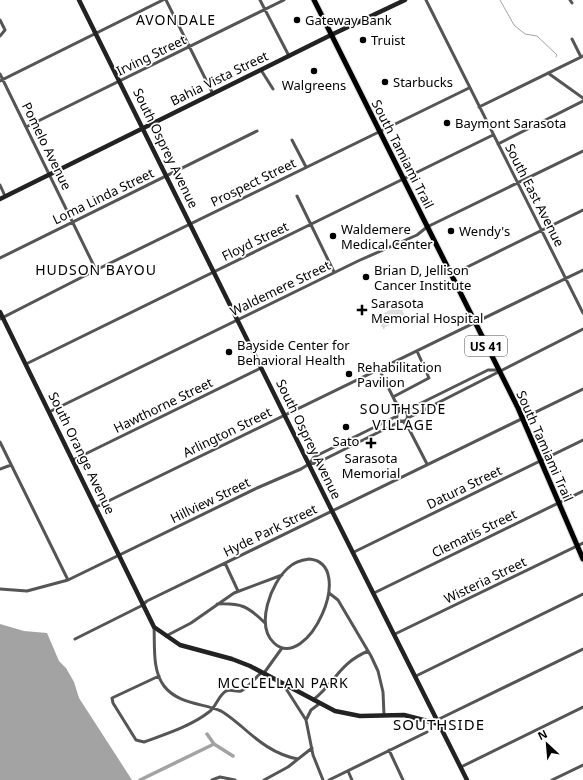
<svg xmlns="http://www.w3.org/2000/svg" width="583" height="780" font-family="'Noto Sans',sans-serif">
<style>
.green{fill:#dcdcdc}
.water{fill:#a3a3a3}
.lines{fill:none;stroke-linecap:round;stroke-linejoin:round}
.stream{stroke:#a3a3a3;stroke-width:1}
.canal{stroke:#a3a3a3;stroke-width:3.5}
.primary-casing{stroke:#dbdbdb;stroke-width:7}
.street{stroke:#555;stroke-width:3}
.secondary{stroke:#222;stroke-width:4.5}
.primary{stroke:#000;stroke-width:5}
.poi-dot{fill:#000;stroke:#fff;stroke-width:1.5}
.labels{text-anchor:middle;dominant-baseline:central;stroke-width:3.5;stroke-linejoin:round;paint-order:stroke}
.shield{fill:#fff;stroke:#4c4c4c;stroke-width:1}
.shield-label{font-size:12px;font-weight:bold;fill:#000}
.poi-label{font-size:13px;fill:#000;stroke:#fff;text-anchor:start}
.street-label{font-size:13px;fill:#000;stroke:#fff}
.neighbourhood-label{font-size:14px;letter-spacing:1px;fill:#000;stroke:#fff}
.quarter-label{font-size:15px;letter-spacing:1px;fill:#000;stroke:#fff}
</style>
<rect width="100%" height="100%" fill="#fff"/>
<path class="green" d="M400,305L406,318L385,327L384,330L377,320L372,322L370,318L379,315L380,317L385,315L384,313Z"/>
<path class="water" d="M0,624L24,631L47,633L59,661L66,668L74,682L79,698L132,780H0Z"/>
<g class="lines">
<path class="stream" d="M500,0L514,25L525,34L537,36L557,55L556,57"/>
<path class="canal" d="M207,734L214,744L233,756
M140,780L214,744"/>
<g class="primary-casing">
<path id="primary" d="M314,0L518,408L583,559"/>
</g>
<path class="street" d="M166,0L213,94
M260,0L289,56
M426,0L583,313
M570,0L572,3
M0,20L5,30L0,36
M572,39L581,57
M261,70L273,89
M548,73L583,98
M0,74L96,270
M0,81L163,0
M479,107L583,56
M26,127L284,0
M292,140L306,167
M498,144L583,101
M0,185L5,196
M297,196L334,272
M0,258L257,131
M451,275L583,210
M0,319L96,270L469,88
M26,364L493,135
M379,369L395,401L402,410
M393,397L429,378L417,351
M395,401L398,412
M396.5 416a5.5 5.5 0 1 1 11 0a5.5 5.5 0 1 1-11 0Z
M405,411L488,370H498
M49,412L358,261L417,235L427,227L583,151
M408,418L583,329
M407,419L409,429
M403,421L409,429L427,464
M0,442L68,580
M73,460L261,368
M309,464L317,463L401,421
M0,469L11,465
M96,507L583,270
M354,552L583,440
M309,559C358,563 307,674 274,643C255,625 271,583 288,568C294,562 301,560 309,559Z
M225,563L238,591
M0,589L27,591L68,580L257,488L301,469L309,464L314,457L397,416
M329,593L338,600L371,656L378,671L383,692L384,715
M374,593L583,491
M217,604C241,603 248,606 265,623
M154,627C155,646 152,670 164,686C178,704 202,703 221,711C228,715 235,721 241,726C258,741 275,755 298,759
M395,634L583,543
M166,636L191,623L234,593L282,575
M75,639L141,606L147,601L583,389
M264,673L282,648
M159,676L112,698L113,703L136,740L144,742C166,734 191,726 209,712C216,707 218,696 226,691C231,689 236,692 241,691C248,688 256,677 262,672
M416,676L583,594
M283,684L306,720
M313,700C336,682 338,664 368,651
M319,704L311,710L306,720L313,755L323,780
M437,720L583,649
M389,750L403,780
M461,767L583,707
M348,771L352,780
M212,780L220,777L235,780
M264,780L288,767L312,748
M329,780L427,732
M552,780L583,765"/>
<path class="secondary" d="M79,0L332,511L467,780
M0,199L331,35L405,0
M0,312L154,627L180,645L232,659L250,666L335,711L360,716L404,715L439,724"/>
<use href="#primary" class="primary"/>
</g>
<g class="poi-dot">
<circle cx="297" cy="20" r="4"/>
<circle cx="363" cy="40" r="4"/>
<circle cx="314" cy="71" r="4"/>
<circle cx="385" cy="82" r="4"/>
<circle cx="447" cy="123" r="4"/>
<circle cx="451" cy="231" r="4"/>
<circle cx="333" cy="236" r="4"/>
<circle cx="366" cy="277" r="4"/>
<path d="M360 304h4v4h4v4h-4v4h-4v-4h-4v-4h4z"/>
<circle cx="229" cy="352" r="4"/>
<circle cx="349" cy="374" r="4"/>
<circle cx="346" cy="427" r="4"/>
<path d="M369 437h4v4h4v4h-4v4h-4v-4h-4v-4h4z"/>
</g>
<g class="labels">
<rect class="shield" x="465" y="336" width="42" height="20" rx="3"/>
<g class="shield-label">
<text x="486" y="346">US 41</text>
</g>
<g class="poi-label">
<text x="305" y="20">Gateway Bank</text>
<text x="371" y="40">Truist</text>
<text x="393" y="82">Starbucks</text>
<text x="314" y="85" text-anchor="middle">Walgreens</text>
<text x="455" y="123">Baymont Sarasota</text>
<text x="341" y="229">Waldemere<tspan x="341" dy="15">Medical Center</tspan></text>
<text x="459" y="231">Wendy's</text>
<text x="374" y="270">Brian D, Jellison<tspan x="374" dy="15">Cancer Institute</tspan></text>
<text x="371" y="303">Sarasota<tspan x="371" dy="15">Memorial Hospital</tspan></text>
<text x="237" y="345">Bayside Center for<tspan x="237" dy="15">Behavioral Health</tspan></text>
<text x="357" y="367">Rehabilitation<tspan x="357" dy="15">Pavilion</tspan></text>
<text x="346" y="441" text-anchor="middle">Sato</text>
<text x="371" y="458" text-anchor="middle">Sarasota<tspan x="371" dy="15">Memorial</tspan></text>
</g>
<g class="street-label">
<text transform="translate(151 55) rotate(-26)">Irving Street</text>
<text transform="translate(219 78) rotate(-26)">Bahia Vista Street</text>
<text transform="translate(47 146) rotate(64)">Pomelo Avenue</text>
<text transform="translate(166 148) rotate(64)">South Osprey Avenue</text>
<text transform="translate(403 154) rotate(63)">South Tamiami Trail</text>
<text transform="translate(253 182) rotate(-26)">Prospect Street</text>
<text transform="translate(535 195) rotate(63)">South East Avenue</text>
<text transform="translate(103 196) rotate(-26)">Loma Linda Street</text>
<text transform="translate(255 241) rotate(-26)">Floyd Street</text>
<text transform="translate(280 288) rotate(-26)">Waldemere Street</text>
<text transform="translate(163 405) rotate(-26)">Hawthorne Street</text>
<text transform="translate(227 432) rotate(-26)">Arlington Street</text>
<text transform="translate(309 439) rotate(64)">South Osprey Avenue</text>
<text transform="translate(545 446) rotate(66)">South Tamiami Trail</text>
<text transform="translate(82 453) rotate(64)">South Orange Avenue</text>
<text transform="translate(464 487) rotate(-26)">Datura Street</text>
<text transform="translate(210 500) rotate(-26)">Hillview Street</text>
<text transform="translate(270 530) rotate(-26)">Hyde Park Street</text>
<text transform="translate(474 533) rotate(-26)">Clematis Street</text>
<text transform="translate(485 580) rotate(-26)">Wisteria Street</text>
</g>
<g class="neighbourhood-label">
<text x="176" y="19">AVONDALE</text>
<text x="96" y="269">HUDSON BAYOU</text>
<text x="403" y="408">SOUTHSIDE<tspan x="403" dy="16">VILLAGE</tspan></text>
<text x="283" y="682">MCCLELLAN PARK</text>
</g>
<g class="quarter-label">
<text x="439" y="724">SOUTHSIDE</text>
</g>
</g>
<g transform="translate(547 744) rotate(334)" stroke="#ffffff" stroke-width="3" paint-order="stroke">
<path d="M0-3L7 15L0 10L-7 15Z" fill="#000000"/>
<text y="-6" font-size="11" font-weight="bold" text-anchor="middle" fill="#000000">N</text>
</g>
</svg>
